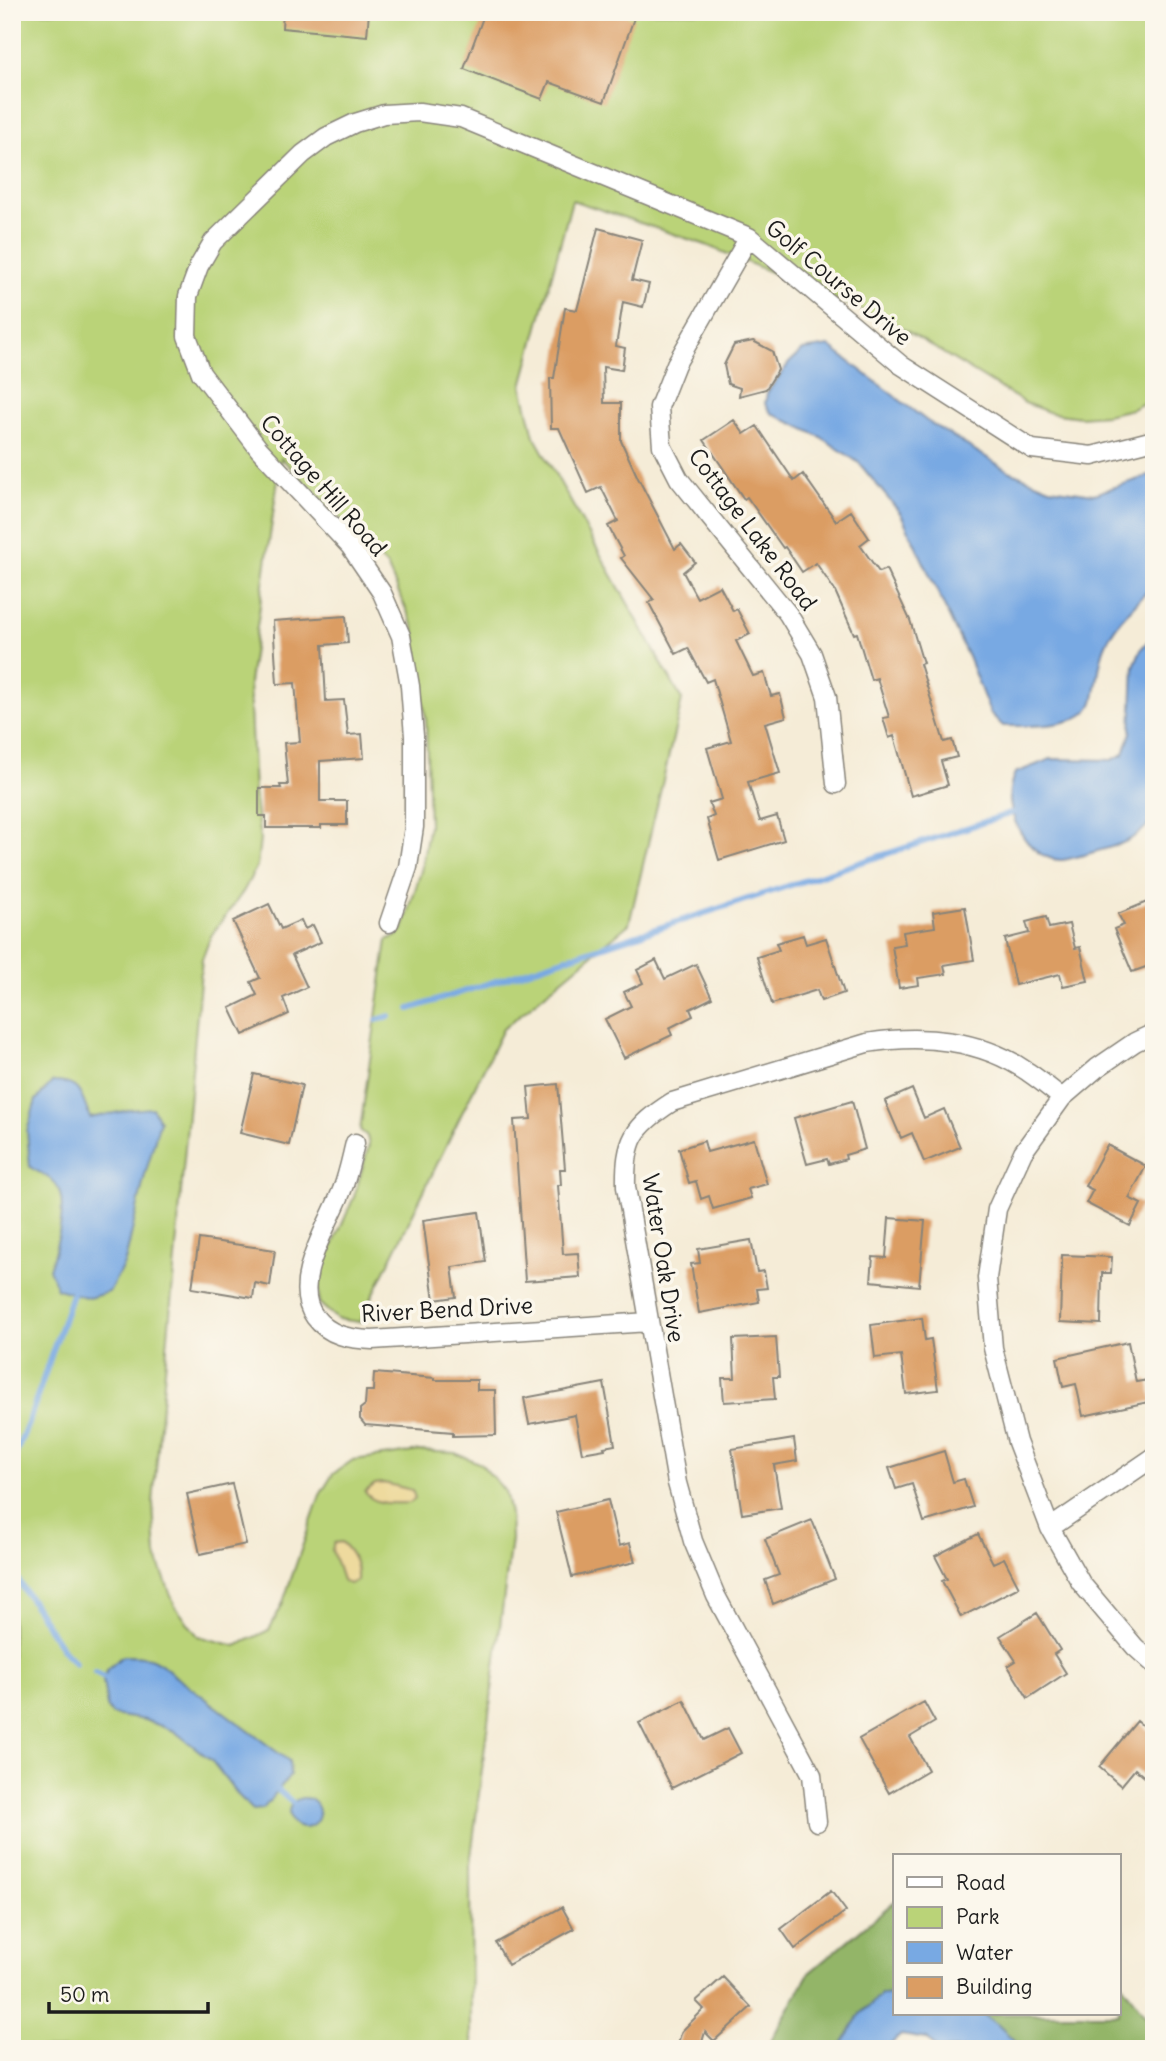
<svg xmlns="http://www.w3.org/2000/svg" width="1166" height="2061" font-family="Delius,sans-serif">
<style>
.green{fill:#bad378;stroke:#6b784a;stroke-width:2}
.forest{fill:#93b568;stroke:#586842;stroke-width:2}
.sand{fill:#eeda9e;stroke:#857b5d;stroke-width:2}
.water{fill:#78a9e3;stroke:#4a6280;stroke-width:2}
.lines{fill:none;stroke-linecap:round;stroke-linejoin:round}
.stream{stroke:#78a9e3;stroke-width:6}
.building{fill:#db9d63}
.minor-casing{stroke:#88847a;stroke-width:21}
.minor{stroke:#fff;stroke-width:18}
.labels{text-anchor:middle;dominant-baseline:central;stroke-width:7;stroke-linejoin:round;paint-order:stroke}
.street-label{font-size:23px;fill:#1c1c1c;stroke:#fbf7ec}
</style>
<rect width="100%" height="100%" fill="#fbf7ec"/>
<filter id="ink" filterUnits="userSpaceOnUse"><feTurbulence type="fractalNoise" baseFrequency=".0143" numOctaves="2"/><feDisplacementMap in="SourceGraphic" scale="14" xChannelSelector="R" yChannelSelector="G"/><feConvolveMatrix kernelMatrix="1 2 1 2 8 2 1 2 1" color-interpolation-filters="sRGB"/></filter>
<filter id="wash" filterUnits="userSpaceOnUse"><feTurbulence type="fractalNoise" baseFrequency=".00686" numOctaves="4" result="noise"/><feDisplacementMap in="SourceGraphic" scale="28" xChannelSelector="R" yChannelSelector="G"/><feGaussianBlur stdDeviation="1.57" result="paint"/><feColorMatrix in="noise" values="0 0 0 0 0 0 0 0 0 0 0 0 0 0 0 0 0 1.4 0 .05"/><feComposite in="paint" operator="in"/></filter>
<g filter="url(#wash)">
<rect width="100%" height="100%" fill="#f5ecd7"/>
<path class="green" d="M12,12H1154V398L1132,409L1106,415L1080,417L1051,413L1025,403L897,325L706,245L572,200L522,386L534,436L682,700L629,924L503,1029L360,1322L337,1319L319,1303V1277L354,1197L369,1145L367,1136L360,1130L387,940L397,936L403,929L421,871L429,825L426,721L414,627L387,566L281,458L249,683L254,793L260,839L257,866L243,892L211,936L202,959L153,1503L156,1555L175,1606L198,1636L236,1646L269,1630L282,1605L320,1495L333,1474L353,1460L420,1451L455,1453L481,1464L505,1491L510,1514L511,1539L470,1865L471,2034L474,2049H12Z"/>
<path class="forest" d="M895,1901V1994C865,1997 854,2025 839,2049H766L809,1973Z
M1119,1980L1154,2027V2049H1023L998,2025L982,2014H1119Z"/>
<path class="sand" d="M384,1483L412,1490L415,1498L410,1503C395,1503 374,1506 365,1492L375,1484Z
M341,1542C353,1554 358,1564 357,1581L349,1584L342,1580L332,1550L334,1543Z"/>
<path class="water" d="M829,346L927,421L1009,471L1050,488L1094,494L1154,474V584C1137,603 1113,624 1104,649C1098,666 1098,685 1093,702C1084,729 1026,726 1003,726L990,713L968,657L901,514L859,463L821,437L771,413L765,404L767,393L789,363L803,350Z
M1154,634V818C1137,840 1121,845 1094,852C1084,855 1072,859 1062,860C1038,861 1019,836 1013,815C1008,800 1008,787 1015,773L1051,759L1112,760L1124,754L1131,732L1134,666L1141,649Z
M52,1082C81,1081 81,1095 90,1118L129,1110L152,1108L160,1121L144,1179L125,1262L109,1292L89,1298L57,1289L49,1269C56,1249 71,1200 54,1182C48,1176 37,1172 30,1167L27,1131L36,1100Z
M122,1656C148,1656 154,1656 173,1674L289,1761L290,1775L263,1809L253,1810L239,1796L211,1760L174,1731L145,1720L113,1715L107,1707L103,1681L107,1670Z
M289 1813a15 15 0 1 1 30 0a15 15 0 1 1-30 0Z
M895,1994V2014H982L998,2025L1023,2049H937L927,2039L901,2035L885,2049H839L860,2014L881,1995Z"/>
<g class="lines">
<path class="stream" d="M410,1009L1012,813
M377,1020L390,1016
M12,1462L29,1421L72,1294
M12,1571L63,1650L75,1663
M95,1672L104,1677
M278,1790L293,1803"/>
</g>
<g id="blocks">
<path class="building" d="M283,12H369L367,36L282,28Z
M485,12H628L626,16L634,18L604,102L549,82L542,99L464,69Z
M598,228L642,240L632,280L649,284L643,307L623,302L616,346L625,348L622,370L603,367L604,403H621V441L638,478L675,549L681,544L695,562L683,572L697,598L720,586L733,611L737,609L750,634L736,641L753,676L764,673L771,696L780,694L786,717L765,723L780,773L748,782L760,821L777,816L784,840L719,860L707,819L714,816L709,803L722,799L707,748L731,741L713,679L706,682L688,648L676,654L649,603L654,600L621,558L624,556L608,526L618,521L601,487L588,493L559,428H551L550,378H554L565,308L577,310Z
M753,341L772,351L778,370L766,389L739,396L740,388L728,384L724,365L734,345Z
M734,420L744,434L757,426L794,481L803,474L836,521L851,511L869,538L860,545L879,572L886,569L910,620L923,663L920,664L944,742L952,740L957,757L941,761L948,785L911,796L894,736L889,738L883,718L889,717L877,678L871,680L857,633L854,634L835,591L816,563L802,572L785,547L783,548L747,497L744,499L704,440Z
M346,616L348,643L323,645L326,701L344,700L348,735L362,734L364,758L320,761V801H347V825H321V828H266V816H259V788H281L280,785H288L284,743L300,742L295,683L277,684L273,621Z
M1154,899V964L1132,972L1114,929L1124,925L1118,914Z
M269,904L281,929L301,920L305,929L313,925L321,942L292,955L307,987L283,998L289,1014L243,1035L230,1008L257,995L251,982L260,978L233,921Z
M965,907L974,960L944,965L946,974L918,978L919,985L899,988L892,946L905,944L903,932L935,927L933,912Z
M1046,917L1049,928L1069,924L1075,948L1080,947L1088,981L1063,986L1060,974L1015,985L1005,939L1029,933L1026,922Z
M803,935L806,944L826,938L844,993L821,1001L817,990L772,1004L757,957L779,950L776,943Z
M656,960L665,979L696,964L712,998L690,1009L693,1016L669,1028L672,1035L624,1058L605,1019L631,1006L624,992L643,983L637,970Z
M254,1074L302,1085L289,1145L240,1133Z
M558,1084L565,1169H560L561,1185H558L563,1254L578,1253L580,1277L525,1281L514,1120L531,1119L528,1087Z
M912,1089L924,1118L944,1109L960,1147L924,1162L912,1133L901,1138L885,1101Z
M852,1101L865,1149L845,1155L846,1159L829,1164L827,1159L807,1164L794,1118Z
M754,1139L767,1184L748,1189L751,1198L713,1209L709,1196L701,1199L696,1181L689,1183L679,1149L704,1141L707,1152Z
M1107,1145L1146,1166L1129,1198L1141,1204L1130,1226L1086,1203L1093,1190L1085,1186Z
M479,1212L486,1262L452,1267L456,1297L434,1300L423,1220Z
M889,1218L925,1221L919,1286L871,1281L873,1257L886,1258Z
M199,1239L275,1250L270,1286L255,1283L253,1298L192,1288Z
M751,1240L757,1272L764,1271L767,1288L757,1289L759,1302L699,1313L691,1264L700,1263L698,1249Z
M1062,1255L1112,1257L1111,1273H1102L1101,1324L1060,1322Z
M922,1318L925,1340L931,1339L938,1390L906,1394L901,1355L875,1358L871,1325Z
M776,1337L779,1377H773L775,1399L724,1402L722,1378H735L733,1339Z
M1128,1342L1136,1382L1148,1380L1153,1401L1083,1416L1076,1384L1063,1387L1057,1358Z
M374,1373L435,1378V1380H477V1390H495L496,1435L453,1436V1432L365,1425L360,1419V1409L365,1405L366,1391H373Z
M604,1383L615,1445L604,1447L605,1449L582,1453L575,1415L529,1424L524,1398Z
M794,1439L797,1461L774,1465L781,1508L742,1514L732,1449Z
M944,1451L953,1482L964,1479L973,1507L924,1522L912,1484L896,1489L889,1468Z
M232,1484L246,1544L200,1554L187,1494Z
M608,1500L619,1546L630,1543L635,1562L572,1577L556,1512Z
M812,1520L835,1579L773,1604L765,1580L779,1575L765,1539Z
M978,1534L993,1563L1004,1558L1019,1587L961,1617L942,1581L947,1579L935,1556Z
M1037,1613L1060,1650L1054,1654L1066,1673L1028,1698L1008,1666L1016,1661L1000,1636Z
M684,1700L704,1740L728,1728L741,1753L672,1788L639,1723Z
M924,1702L935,1722L910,1737L928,1770L889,1793L859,1739Z
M1137,1721L1154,1735V1785L1135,1769L1121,1786L1099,1767Z
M831,1891L846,1911L795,1949L781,1929Z
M562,1907L574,1929L508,1965L496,1943Z
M723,1977L751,2007L714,2041L705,2032L700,2049H686L677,2046L682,2031L704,2009L696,2001Z"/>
</g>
</g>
<g filter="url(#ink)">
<use href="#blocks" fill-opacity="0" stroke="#88847a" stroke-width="2"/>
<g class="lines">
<g class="minor-casing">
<path id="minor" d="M749,237L676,364L659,407L662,446L679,479L788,614L812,654L827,697L836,784
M389,923L408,867L414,827V736L410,686L401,636L382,593L350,546L259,449L201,373L187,336L188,296L199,266L213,242L303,154L326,137L355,123L384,114L419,112L461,118L749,237L901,365L1032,449L1092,456L1154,440
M1154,1033L1135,1042L1097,1068L1062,1098L1023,1152L997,1209L987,1278L993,1348L1017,1442L1050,1528L1081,1583L1135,1647L1154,1664
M355,1143C351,1159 348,1175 342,1190C329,1225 289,1283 315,1317C329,1336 350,1339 372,1340L649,1322
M1050,1528L1154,1457
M817,1822L812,1775L716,1596L693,1541L677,1483L626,1187C625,1140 633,1127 672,1102L867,1043C922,1034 981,1039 1028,1072C1040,1080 1051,1089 1062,1098"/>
</g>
<use href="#minor" class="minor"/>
</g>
</g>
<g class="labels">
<g class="street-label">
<text transform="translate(839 282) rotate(40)">Golf Course Drive</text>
<text transform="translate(324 485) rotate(49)">Cottage Hill Road</text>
<text transform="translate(753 529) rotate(53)">Cottage Lake Road</text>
<text transform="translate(664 1258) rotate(81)">Water Oak Drive</text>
<text transform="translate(447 1309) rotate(-3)">River Bend Drive</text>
</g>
</g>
<rect width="1166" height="2061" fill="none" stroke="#fbf7ec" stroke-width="42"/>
<rect x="893" y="1854" width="228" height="161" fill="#fbf7ec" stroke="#a29f99" stroke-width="2"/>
<rect x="907" y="1877" width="35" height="10" fill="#ffffff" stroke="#a29f99" stroke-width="2"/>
<text x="956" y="1890" font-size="21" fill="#1c1c1c">Road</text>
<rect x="907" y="1907" width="35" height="21" fill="#bad378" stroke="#a29f99" stroke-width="2"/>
<text x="956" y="1924" font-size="21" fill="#1c1c1c">Park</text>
<rect x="907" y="1942" width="35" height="21" fill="#78a9e3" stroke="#a29f99" stroke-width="2"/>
<text x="956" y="1960" font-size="21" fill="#1c1c1c">Water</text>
<rect x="907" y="1977" width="35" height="21" fill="#db9d63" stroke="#a29f99" stroke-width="2"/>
<text x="956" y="1994" font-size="21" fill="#1c1c1c">Building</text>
<path d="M49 2002v10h159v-10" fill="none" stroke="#1c1c1c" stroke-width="3.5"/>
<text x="60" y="2002" font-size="21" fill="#1c1c1c" stroke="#fbf7ec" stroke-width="5" paint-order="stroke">50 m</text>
</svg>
